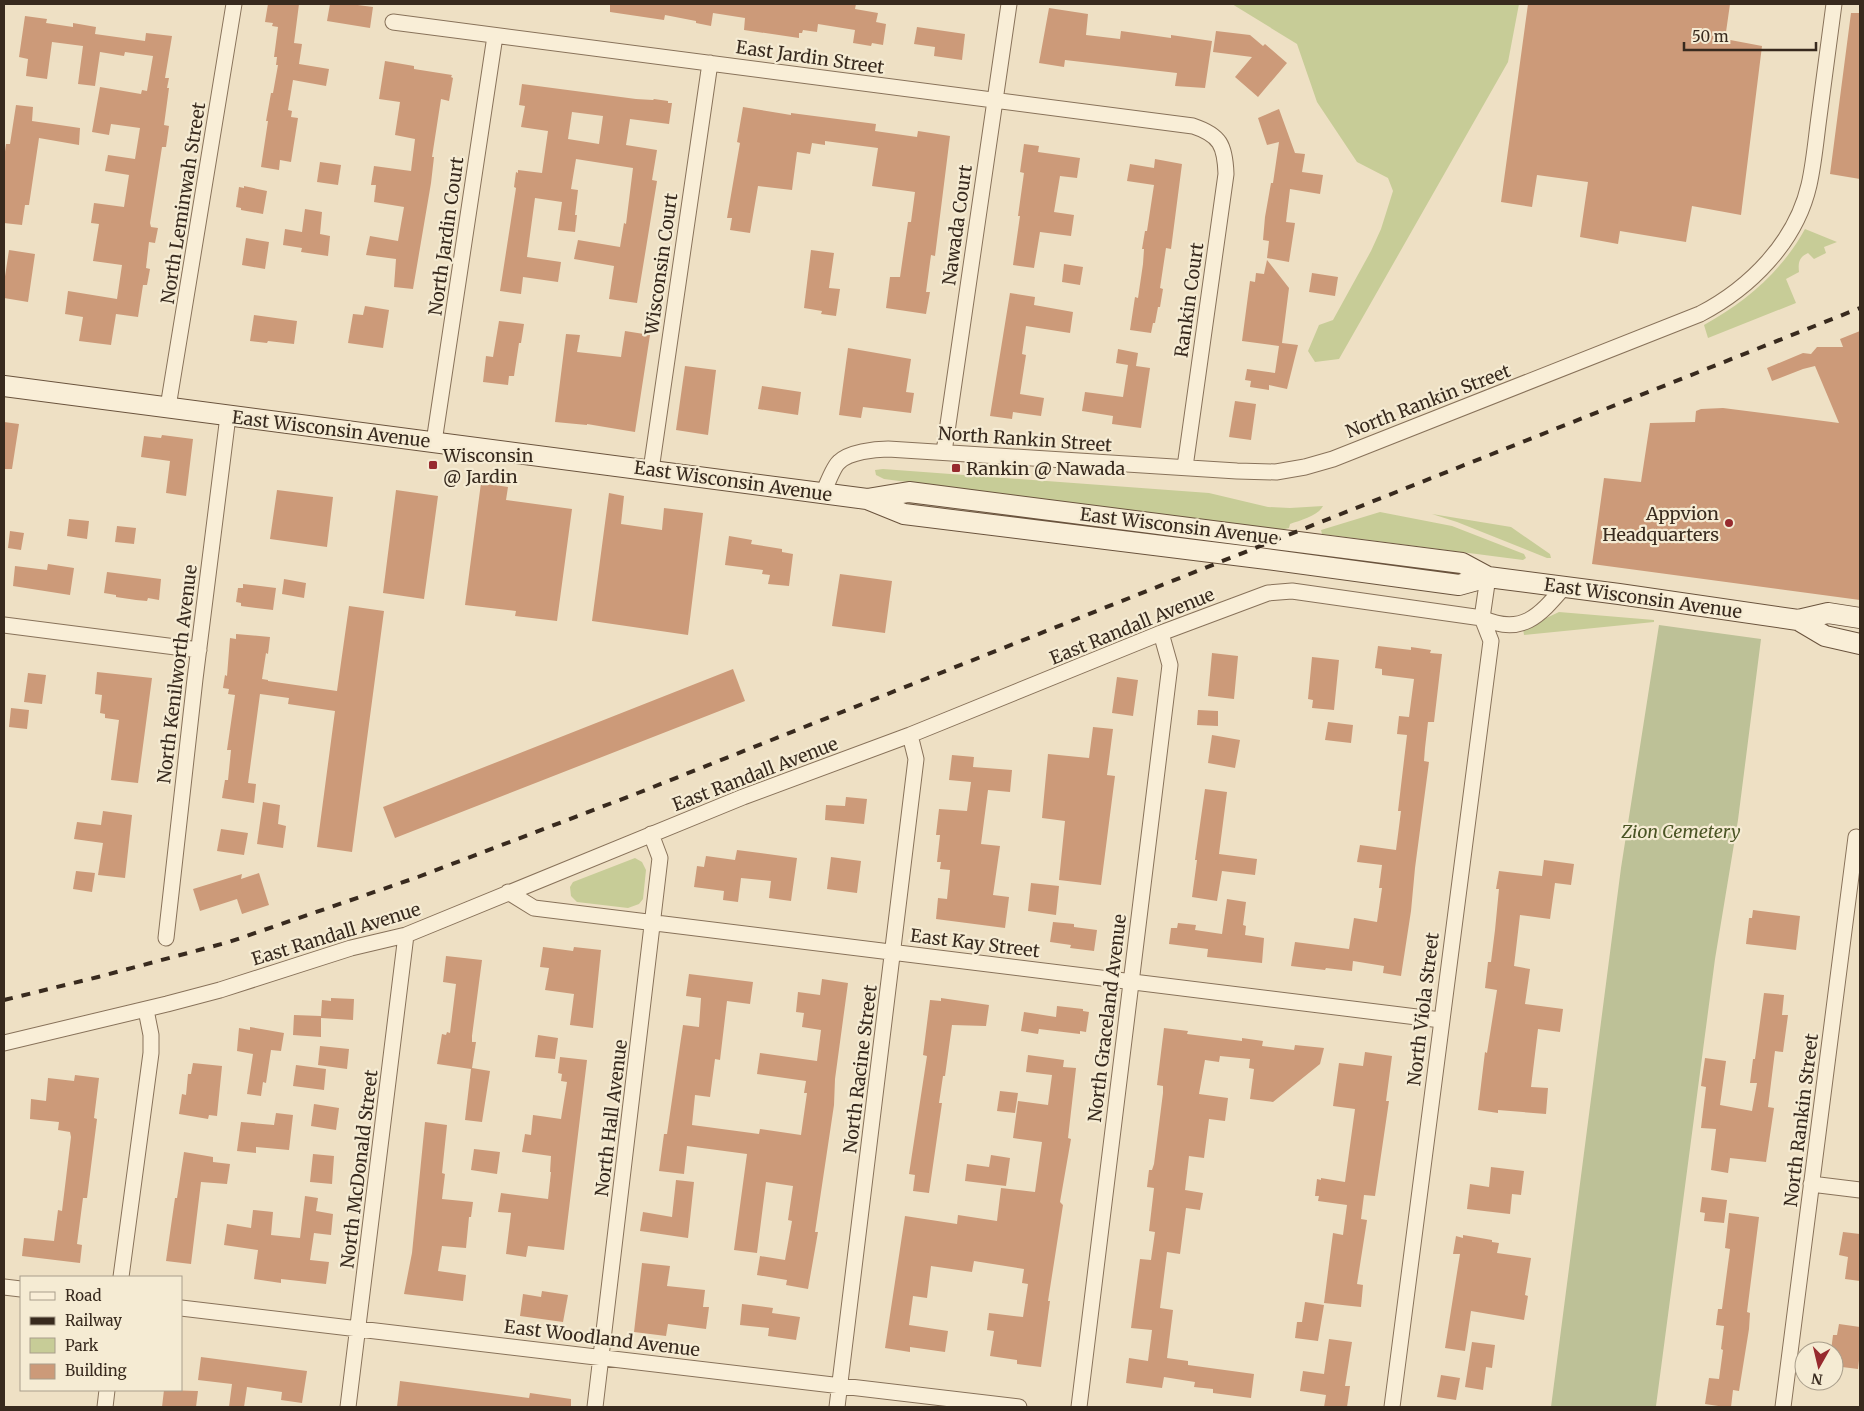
<svg xmlns="http://www.w3.org/2000/svg" width="1864" height="1411" font-family="Merriweather,serif">
<style>
.green{fill:#c7cc97}
.cemetery{fill:#bdc197}
.building{fill:#cc9a79;fill-rule:evenodd}
.lines{fill:none;stroke-linecap:round;stroke-linejoin:round}
.street-casing{stroke:#88725a;stroke-width:17}
.secondary-casing{stroke:#6a533d;stroke-width:22}
.street{stroke:#f9eed7;stroke-width:15}
.secondary{stroke:#f9eed7;stroke-width:20}
.rail{stroke:#382a1e;stroke-width:4;stroke-dasharray:9 9;stroke-linecap:butt}
.poi-dot{fill:#972a2e;stroke:#f5ebd3;stroke-width:2}
.labels{text-anchor:middle;dominant-baseline:central;stroke-width:4.5;stroke-linejoin:round;paint-order:stroke}
.street-label{font-size:18px;fill:#382a1e;stroke:#f5ebd3}
.poi-label{font-size:18px;fill:#382a1e;stroke:#f5ebd3;text-anchor:start}
.park-label{font-size:18px;font-style:italic;fill:#4a5525;stroke:#f5ebd3}
</style>
<rect width="100%" height="100%" fill="#eee0c4"/>
<path class="green" d="M1232,4H1519L1508,62L1339,359L1315,362L1308,351L1319,325L1333,320L1371,251L1381,229L1393,191L1388,178L1357,162L1317,102L1297,44Z
M1805,229L1837,242L1824,247L1826,253L1814,259L1808,253C1799,257 1798,263 1799,272L1786,279L1796,303L1708,338L1704,325C1746,302 1782,271 1805,229Z
M883,469L1209,493L1268,507L1290,508L1323,506C1318,516 1301,520 1290,524L1289,528L1281,530L884,479L876,475L875,470Z
M1380,512L1452,526L1524,554L1526,558L1523,560L1322,534L1321,530Z
M1432,514L1511,527L1550,554L1551,558H1547L1457,522Z
M1559,612L1654,620V622L1524,635L1523,629Z
M635,858L642,862L646,870L643,899L639,904L628,908L577,902L571,896L570,887L573,882Z"/>
<path class="cemetery" d="M1659,625L1761,639L1738,820L1715,959L1656,1406L1662,1407H1551L1621,868Z"/>
<path class="building" d="M268,4H299L294,43L302,44L299,64L329,69L326,86L293,80L288,110L292,111L291,117L298,118L291,162L280,160L279,170L261,167L268,121H266L271,93H273L278,65H276L277,57H274L278,27L272,26L273,23L265,22Z
M330,4H350L373,7L370,28L327,21Z
M610,4H856L855,9L878,13L876,22L886,24L883,45L872,43L871,46L853,43L855,30L818,24L817,32L803,30L802,33H799V38L744,30L745,18L713,13L711,26L696,23V21L665,15L664,20L610,12Z
M1528,4H1730L1725,39L1762,46L1741,215L1692,206L1686,242L1620,231L1618,244L1580,237L1588,182L1537,175L1532,207L1501,202Z
M1049,8L1088,14L1086,35L1120,39L1121,31L1171,38V35L1212,41L1205,88L1175,86L1177,73L1065,60L1064,67L1039,63Z
M1851,13H1860V179L1830,174Z
M25,16L47,19L46,23L73,27V23L96,27L95,34L145,41L146,33L172,36L165,78H169L167,88H169L164,125L169,126L166,147H162L150,223L151,227L158,228L155,243L149,242L146,268L150,269L147,285H143L138,317L116,314L111,345L79,341L83,317L65,314L68,291L117,299L122,265L93,261L99,224L91,223L94,203L124,207L129,175L105,171L108,155L135,159L140,128L111,124L109,135L92,132L100,87L141,94L142,90L147,91L153,56L125,52L124,56L100,52L95,86L78,84L83,46L52,42L47,79L26,76L28,59L19,57Z
M917,27L965,34L962,60L934,56L935,47L914,44Z
M1216,31L1250,35L1263,46L1265,44L1287,63L1258,97L1235,77L1252,57L1213,52Z
M385,61L414,66V69L452,75L451,77L453,78L449,101L441,99L432,157H434L431,183L413,289L394,287L396,259L366,255L370,236L398,241L404,207L374,202L376,185H371L374,166L411,171L415,139L395,135L400,102L379,99Z
M522,84L636,99L653,100L654,99L668,101V103H672L669,124L630,119L626,145L657,150L652,180L657,181L637,303L609,299L614,266L574,259L578,240L620,247L624,223L626,224L633,168L576,159L571,189L578,190L575,215H577L575,232L558,230L562,202L535,198L527,257L561,262L558,282L523,277L521,294L500,291L516,188L514,187L516,172L518,173V170L542,173L548,131L521,127L525,106L519,105ZM572,112L603,116L599,144L568,139Z
M16,105L33,107L32,121L80,128L79,145L39,138L29,205H25L22,225L4,223V159L6,144H10Z
M743,107L791,115V113L876,124L875,131L917,137L918,131L950,136L935,256L931,255L926,292H930L926,314L886,308L890,277H900L908,222H911L915,192L872,186L878,148L825,141V145L812,143L810,154L797,152L792,190L758,186L750,233L730,230L732,218H727L740,143L737,142Z
M1279,109L1295,153L1305,154L1302,172L1323,175L1320,194L1290,189L1286,222L1295,223L1289,262L1267,258L1269,241L1263,240L1265,217L1271,183H1273L1279,142L1267,145L1258,118Z
M1024,144L1039,146L1038,152L1080,158L1077,178L1060,176L1054,212L1074,215L1071,236L1040,232L1034,268L1013,265L1020,216H1018L1024,173L1020,172Z
M1155,159L1182,164L1171,249L1166,248L1160,288L1163,289L1160,307H1158L1155,323H1153L1151,333L1130,330L1135,297L1138,298L1143,264L1144,249H1142L1145,231H1147L1154,185L1127,181L1130,164L1154,168Z
M320,162L341,165L338,185L317,182Z
M244,186L267,191L263,214L241,210V208L236,207L239,187L244,188Z
M305,209L322,212L320,234L330,236L328,256L301,252L302,248L283,245L285,229L302,232Z
M246,238L269,242L265,269L242,265Z
M9,250L35,254L28,302L4,298V283Z
M811,250L834,253L829,288L840,289L836,316L821,314L822,311L804,308Z
M1267,260L1289,288L1282,343L1298,345L1287,389L1269,385V390L1250,387L1251,381L1245,380L1247,369L1275,373L1279,346L1242,341L1250,281L1255,282L1256,273L1264,274Z
M1064,264L1083,267L1080,285L1062,282Z
M1312,273L1338,277L1335,296L1309,292Z
M1010,293L1035,297L1034,305L1073,312L1070,333L1026,326L1022,354L1026,355L1020,394L1044,398L1041,416L1013,412L1012,419L990,416Z
M365,306L389,310L383,348L348,343L353,314L363,315Z
M254,315L297,321L294,344L268,341L267,343L250,341Z
M499,321L524,324L521,343H519L514,376H509L508,385L483,382L486,356L493,357Z
M625,331L650,335L635,432L587,424V425L555,422L566,334L580,335L577,352L621,357Z
M1860,331V600L1592,564L1604,478L1641,482L1650,423L1695,422L1696,411L1701,409L1723,408L1839,423L1815,366L1803,369L1772,381L1767,368L1803,353L1811,354L1817,347H1843L1840,339Z
M848,348L911,359L906,392L914,393L911,413L863,407L861,418L839,415Z
M1118,349L1138,353L1136,366L1150,368L1141,428L1112,424L1113,416L1082,411L1085,392L1123,397L1128,365L1116,363Z
M685,366L716,370L708,435L676,430Z
M762,386L801,392L798,415L758,409Z
M1235,401L1256,404L1251,440L1229,437Z
M4,422L19,424L12,469H4Z
M162,435L193,439L186,496L166,493L170,461L141,457L144,436L161,438Z
M481,483L508,487L506,500L572,509L557,621L515,616L516,611L465,605Z
M277,490L333,497L327,547L270,539Z
M396,490L438,496L424,599L383,593Z
M609,493L624,496L621,524L662,530L664,508L703,513L688,635L592,621Z
M69,519L89,521L87,539L67,536Z
M117,526L136,528L134,544L115,542Z
M10,531L24,533L21,550L8,548Z
M729,536L752,540L751,544L782,549V552L793,554L789,586L768,584L770,575L762,574L763,570L725,565Z
M48,564L74,568L70,595L13,586L15,566L47,570Z
M107,572L161,579L159,600L148,598L147,601L136,600L116,597V595L104,593Z
M840,574L892,581L885,633L832,626Z
M284,579L306,583L304,598L282,594Z
M243,584L276,588L273,610L241,606V603L236,602L238,588H243Z
M349,606L384,611L352,852L317,847L335,711L288,704L289,698L260,694L248,783L256,784L254,803L222,798L225,780H228L231,750H227L235,695L228,694L229,689L223,688L225,675L227,676L230,638L236,639V634L270,637L268,654L266,653L262,679L268,680V681L337,691Z
M1378,646L1411,650V647L1431,650L1430,653L1442,654L1434,722H1428L1425,748L1424,761L1429,762L1415,868L1411,911L1401,976L1383,973L1384,966L1353,961L1352,971L1326,968L1325,970L1291,966L1295,942L1349,949L1354,918L1377,922L1382,888H1379L1382,865L1357,862L1360,845L1396,850L1401,811H1398L1407,735L1397,734L1399,716L1409,717L1414,679L1382,675V669L1375,668Z
M1212,653L1238,656L1234,699L1208,696Z
M1312,657L1339,660L1334,710L1312,708L1313,700L1308,699Z
M733,669L745,701L395,838L383,807Z
M97,672L152,678L138,783L111,780L119,720L105,718V714L100,713L102,695L95,694Z
M28,673L46,675L42,704L24,702Z
M1117,677L1138,680L1133,716L1112,713Z
M11,708L29,710L27,729L9,727Z
M1198,710L1218,711V726L1197,725Z
M1328,722L1353,725L1351,743L1325,740Z
M1093,727L1113,729L1107,775L1115,776L1101,885L1059,880L1065,821L1042,818L1048,754L1089,758Z
M1212,735L1240,740L1235,768L1208,763Z
M952,755L974,757L973,767L1012,770L1010,792L988,790L981,844L1000,846L993,895L1009,897L1005,928L936,919L938,898L947,899L950,870L940,869L941,862H937L940,835H936L939,809L967,811L971,782L949,780Z
M1205,789L1227,792L1219,854L1257,859L1255,875L1222,871L1217,901L1192,897L1197,860H1195Z
M846,797L867,799L864,824L825,820L826,805L845,806Z
M263,802L280,805L278,824L286,826L283,848L257,844Z
M103,811L132,815L125,878L98,875L103,843L74,839L77,822L101,825Z
M221,829L248,833L244,855L217,851Z
M737,850L797,858L791,901L769,898L771,881L741,878L738,902L723,900L724,891L694,887L697,866L704,867L706,856L735,860Z
M831,857L861,861L857,893L827,889Z
M1544,860L1574,864L1571,885L1555,883L1550,919L1520,915L1514,966L1530,969L1525,1004L1563,1009L1560,1032L1538,1029L1531,1087L1548,1088L1546,1114L1498,1110V1113L1478,1110L1485,1052L1487,1053L1497,990L1485,988L1488,962H1491L1495,930L1499,889H1496L1499,871L1542,876Z
M76,871L95,873L92,892L73,889Z
M259,873L269,905L242,914L237,899L200,911L193,889L242,874L241,879Z
M1031,883L1059,886L1056,915L1028,911Z
M1227,899L1246,902L1243,925L1246,926L1245,935L1264,938L1262,963L1207,957L1208,949L1169,944L1171,928H1177L1178,923L1196,925L1195,930L1222,934Z
M1753,910L1800,916L1796,950L1746,944L1749,918H1752Z
M1053,922L1074,924V927L1097,930L1094,951L1070,948L1071,945L1050,942Z
M543,947L573,951L574,947L601,950L593,1028L570,1025L574,994L545,990L549,968L540,967Z
M446,956L482,960L472,1036V1042H476L472,1068L490,1071L482,1122L465,1120L471,1069L437,1064L442,1034L446,1035L447,1032L450,1033L456,984L443,982Z
M689,974L753,982L750,1004L727,1001L720,1060L715,1059L710,1097L695,1095L692,1125L759,1134L760,1129L801,1135L807,1093H804L806,1081L757,1074L760,1053L817,1061L821,1030L802,1027L804,1013L796,1012L798,992L820,995L822,979L848,983L835,1079L834,1105L815,1232H818L808,1289L786,1285L787,1280L757,1275L760,1256L785,1260L792,1221L788,1220L793,1186L766,1182L757,1253L734,1250L747,1154L687,1146L684,1174L659,1171L664,1134H667L683,1025L699,1027L701,998L686,996Z
M1764,993L1784,995L1782,1015H1788L1783,1052L1775,1051L1768,1107L1774,1108L1766,1162L1730,1158L1728,1173L1711,1170L1716,1129L1701,1128L1706,1087L1701,1086L1705,1058L1726,1061L1720,1105L1752,1111L1757,1083H1750L1753,1059H1755Z
M331,998L354,999L353,1020L321,1018V1037L293,1035L294,1015L321,1016L322,1000L331,1001Z
M941,998L989,1005L986,1026L952,1025L945,1076H943L939,1103H942L929,1193L913,1191L915,1175L909,1174L927,1056L923,1055L930,1000L941,1001Z
M1057,1006L1083,1009V1011L1089,1012L1086,1032L1080,1031V1034L1039,1029L1038,1034L1021,1031L1024,1012L1056,1017Z
M250,1027L284,1033L281,1051L271,1050L266,1083L263,1082L261,1096L247,1094L253,1054L237,1051L239,1028L250,1030Z
M1164,1028L1188,1031L1187,1034L1242,1041V1038L1263,1041L1262,1046L1294,1050L1295,1045L1324,1048L1320,1064L1273,1102L1250,1099L1254,1069L1249,1068L1250,1059L1220,1056L1219,1062L1205,1060L1199,1094L1228,1098L1225,1121L1209,1119L1204,1158L1189,1156L1185,1190L1203,1193L1200,1210L1186,1208L1180,1254L1167,1252L1160,1308L1173,1310L1167,1358L1188,1361V1365L1254,1374L1251,1398L1213,1393V1389L1194,1387L1195,1382L1164,1377L1162,1388L1126,1383L1129,1358L1148,1361L1152,1330L1131,1328L1140,1259L1151,1260L1155,1232L1149,1231L1154,1188L1147,1187L1149,1170H1152L1154,1164L1163,1093V1086L1157,1085Z
M538,1035L558,1038L555,1059L535,1057Z
M320,1046L349,1049L347,1069L318,1065Z
M1365,1052L1392,1056L1386,1101H1389L1375,1196L1364,1195L1361,1219L1367,1220L1357,1284L1363,1285L1361,1307L1324,1303L1333,1233L1343,1235L1347,1205L1318,1201L1319,1196H1315L1317,1179L1321,1180V1178L1345,1182L1355,1109L1333,1106L1339,1063L1363,1066Z
M1028,1055L1064,1060L1063,1067L1076,1068L1068,1138L1071,1139L1060,1202L1063,1205L1048,1301H1050L1041,1367L1017,1364V1360L990,1356L994,1331L987,1330L989,1313L1023,1317L1028,1284L1022,1283L1024,1269L974,1261L972,1272L931,1266L927,1298L913,1296L909,1325L948,1331L945,1352L910,1347V1352L885,1348L905,1216L957,1224L958,1215L997,1221L1001,1188L1035,1192L1042,1142L1013,1138L1018,1101L1048,1105L1052,1075L1026,1072Z
M560,1057L587,1060L564,1250L528,1246L526,1257L506,1254L511,1213L498,1212L501,1193L548,1199L551,1172H550L551,1156L522,1152L525,1134L531,1135L533,1115L561,1119L567,1082L561,1081L562,1074L558,1073Z
M193,1063L222,1066L217,1116L209,1115L208,1119L179,1114L182,1094L186,1095L188,1074H191Z
M296,1065L326,1069L324,1090L293,1086Z
M75,1075L99,1078L94,1118L97,1119L87,1198H83L77,1244L82,1245L80,1263L22,1256L24,1238L54,1241L58,1210L62,1211L71,1137L70,1132L58,1130L59,1122L30,1119L31,1099L46,1101L48,1078L74,1081Z
M1000,1091L1018,1093L1015,1113L997,1111Z
M314,1104L339,1108L336,1130L311,1126Z
M276,1113L293,1115L289,1150L256,1147V1153L237,1151L241,1122L274,1125Z
M425,1122L447,1125L442,1173L445,1174L442,1199L473,1202L471,1217H469L466,1248L442,1246L438,1271L466,1275L463,1301L404,1294L412,1253Z
M474,1149L500,1152L497,1174L471,1170Z
M184,1152L213,1157V1162L230,1164L227,1184L201,1182L191,1264L166,1261L175,1198H177Z
M313,1154L334,1156L332,1184L310,1182Z
M991,1155L1010,1158L1006,1186L965,1181L967,1164L989,1167Z
M1491,1167L1524,1171L1521,1195L1512,1194L1510,1214L1467,1209L1470,1184L1489,1187Z
M676,1180L694,1182L688,1238L640,1231L643,1212L672,1217Z
M305,1196L318,1198L316,1211L333,1214L331,1235L314,1233L310,1260L329,1262L326,1284L281,1279V1283L254,1279L258,1250L224,1245L227,1224L251,1228L253,1210L273,1212L271,1235L300,1238Z
M1702,1197L1727,1200L1724,1223L1704,1221L1705,1213L1700,1212Z
M1729,1213L1759,1217L1747,1312L1750,1313L1749,1329L1739,1391L1733,1390L1731,1407H1725L1705,1404L1709,1378L1719,1379L1723,1350L1721,1349L1724,1326L1716,1325L1718,1309H1722L1730,1249L1725,1248Z
M1843,1232L1860,1234V1281L1845,1279L1848,1257L1839,1255Z
M1463,1235L1492,1240V1242L1499,1243L1497,1253L1531,1258L1525,1295L1528,1296L1524,1320L1471,1311L1465,1351L1445,1348L1460,1254H1453L1456,1236L1463,1238Z
M642,1263L670,1266L667,1286L705,1290L703,1307H709L706,1329L668,1324L666,1336L634,1332Z
M542,1291L568,1295L563,1322L520,1316L523,1294L541,1297Z
M1305,1302L1324,1305L1318,1341L1295,1338L1297,1322H1302Z
M742,1304L773,1308L772,1313L800,1317L796,1340L768,1336L769,1328L740,1325Z
M1839,1324L1860,1327V1351L1858,1369L1834,1366V1351H1831L1833,1335H1837Z
M1329,1339L1352,1342L1345,1386H1350L1347,1407H1324L1326,1395L1300,1391L1303,1371L1324,1374Z
M1472,1342L1495,1345L1492,1368L1486,1367L1483,1390L1465,1387Z
M201,1357L307,1371L302,1403L281,1400L282,1392L247,1387L244,1407H229L232,1384L198,1380Z
M1441,1375L1460,1378L1456,1400L1437,1397Z
M400,1381L529,1398L530,1393L571,1399V1407H397Z
M164,1390L198,1391L196,1407H162Z"/>
<g class="lines">
<g class="street-casing">
<path id="street" d="M393,22L1193,126C1220,135 1225,145 1226,174L1185,467
M168,407L234,4
M434,442L495,36
M944,452L1009,4
M651,470L710,63
M823,493C827,485 833,467 839,462C849,452 875,449 888,449L1237,471L1276,472L1305,467L1333,459L1700,314C1750,288 1796,242 1809,185C1814,163 1816,139 1819,117C1824,79 1829,41 1834,4
M4,625L199,650
M508,892L534,908L1441,1020
M166,938L195,679L228,416
M4,1043L167,1004L220,990L351,948L406,935L743,797L910,735L1161,633L1268,593L1292,591L1482,618C1522,636 1539,616 1564,587
M1811,1184L1860,1190
M121,1277L151,1053V1035L146,1010
M4,1287L21,1289
M181,1308L1019,1407
M105,1407L107,1390
M348,1407L406,935
M595,1407L660,858L651,834
M837,1407L916,759L910,735
M1079,1407L1170,665L1161,633
M1392,1407L1491,641L1482,618L1488,577
M1783,1407L1856,837"/>
</g>
<g class="secondary-casing">
<path id="secondary" d="M4,386L867,499L904,514L1259,558L1459,585L1488,577L1619,594L1798,620L1828,613L1860,618
M867,499L909,492L1462,563L1488,577
M1798,620L1825,636L1860,644"/>
</g>
<use href="#street" class="street"/>
<use href="#secondary" class="secondary"/>
<path class="rail" d="M4,1000L98,977L229,942L418,877L638,793L1860,308"/>
</g>
<g class="poi-dot">
<rect x="428" y="460" width="10" height="10" rx="2.5"/>
<rect x="951" y="463" width="10" height="10" rx="2.5"/>
<circle cx="1729" cy="523" r="5"/>
</g>
<g class="labels">
<g class="street-label">
<text transform="translate(810 57) rotate(8)">East Jardin Street</text>
<text transform="translate(183 203) rotate(-81)">North Leminwah Street</text>
<text transform="translate(957 225) rotate(-82)">Nawada Court</text>
<text transform="translate(446 236) rotate(-82)">North Jardin Court</text>
<text transform="translate(661 264) rotate(-82)">Wisconsin Court</text>
<text transform="translate(1189 300) rotate(-82)">Rankin Court</text>
<text transform="translate(1428 401) rotate(-21)">North Rankin Street</text>
<text transform="translate(331 429) rotate(7)">East Wisconsin Avenue</text>
<text transform="translate(1025 439) rotate(4)">North Rankin Street</text>
<text transform="translate(733 481) rotate(8)">East Wisconsin Avenue</text>
<text transform="translate(1179 526) rotate(7)">East Wisconsin Avenue</text>
<text transform="translate(1643 598) rotate(8)">East Wisconsin Avenue</text>
<text transform="translate(1132 626) rotate(-22)">East Randall Avenue</text>
<text transform="translate(177 674) rotate(-83)">North Kenilworth Avenue</text>
<text transform="translate(755 774) rotate(-21)">East Randall Avenue</text>
<text transform="translate(336 934) rotate(-17)">East Randall Avenue</text>
<text transform="translate(975 943) rotate(7)">East Kay Street</text>
<text transform="translate(1423 1009) rotate(-83)">North Viola Street</text>
<text transform="translate(1107 1018) rotate(-83)">North Graceland Avenue</text>
<text transform="translate(860 1069) rotate(-83)">North Racine Street</text>
<text transform="translate(611 1118) rotate(-83)">North Hall Avenue</text>
<text transform="translate(1801 1120) rotate(-83)">North Rankin Street</text>
<text transform="translate(359 1169) rotate(-83)">North McDonald Street</text>
<text transform="translate(602 1338) rotate(7)">East Woodland Avenue</text>
</g>
<g class="poi-label">
<text x="443" y="455">Wisconsin<tspan x="443" dy="21">@ Jardin</tspan></text>
<text x="966" y="468">Rankin @ Nawada</text>
<text x="1719" y="513" text-anchor="end">Appvion<tspan x="1719" dy="21">Headquarters</tspan></text>
</g>
<g class="park-label">
<text x="1681" y="831">Zion Cemetery</text>
</g>
</g>
<rect width="1864" height="1411" fill="none" stroke="#382a1e" stroke-width="10"/>
<rect x="20" y="1276" width="162" height="115" fill="#f5ebd3" stroke="#a99e8b"/>
<rect x="30" y="1292" width="25" height="8" fill="#f9eed7" stroke="#a99e8b"/>
<text x="65" y="1301" font-size="15" fill="#382a1e">Road</text>
<rect x="30" y="1317" width="25" height="8" fill="#382a1e" stroke="#a99e8b"/>
<text x="65" y="1326" font-size="15" fill="#382a1e">Railway</text>
<rect x="30" y="1338" width="25" height="15" fill="#c7cc97" stroke="#a99e8b"/>
<text x="65" y="1351" font-size="15" fill="#382a1e">Park</text>
<rect x="30" y="1364" width="25" height="15" fill="#cc9a79" stroke="#a99e8b"/>
<text x="65" y="1376" font-size="15" fill="#382a1e">Building</text>
<g transform="translate(1819 1366) rotate(188)"><circle r="24" fill="#f5ebd3" stroke="#a99e8b"/>
<path d="M0-4L9 19L0 12L-9 19Z" fill="#972a2e"/>
<text y="-8" font-size="14" font-weight="bold" text-anchor="middle" fill="#382a1e">N</text>
</g>
<path d="M1684 42v8h132v-8" fill="none" stroke="#382a1e" stroke-width="2.5"/>
<text x="1692" y="42" font-size="15" fill="#382a1e" stroke="#f5ebd3" stroke-width="4" paint-order="stroke">50 m</text>
</svg>
